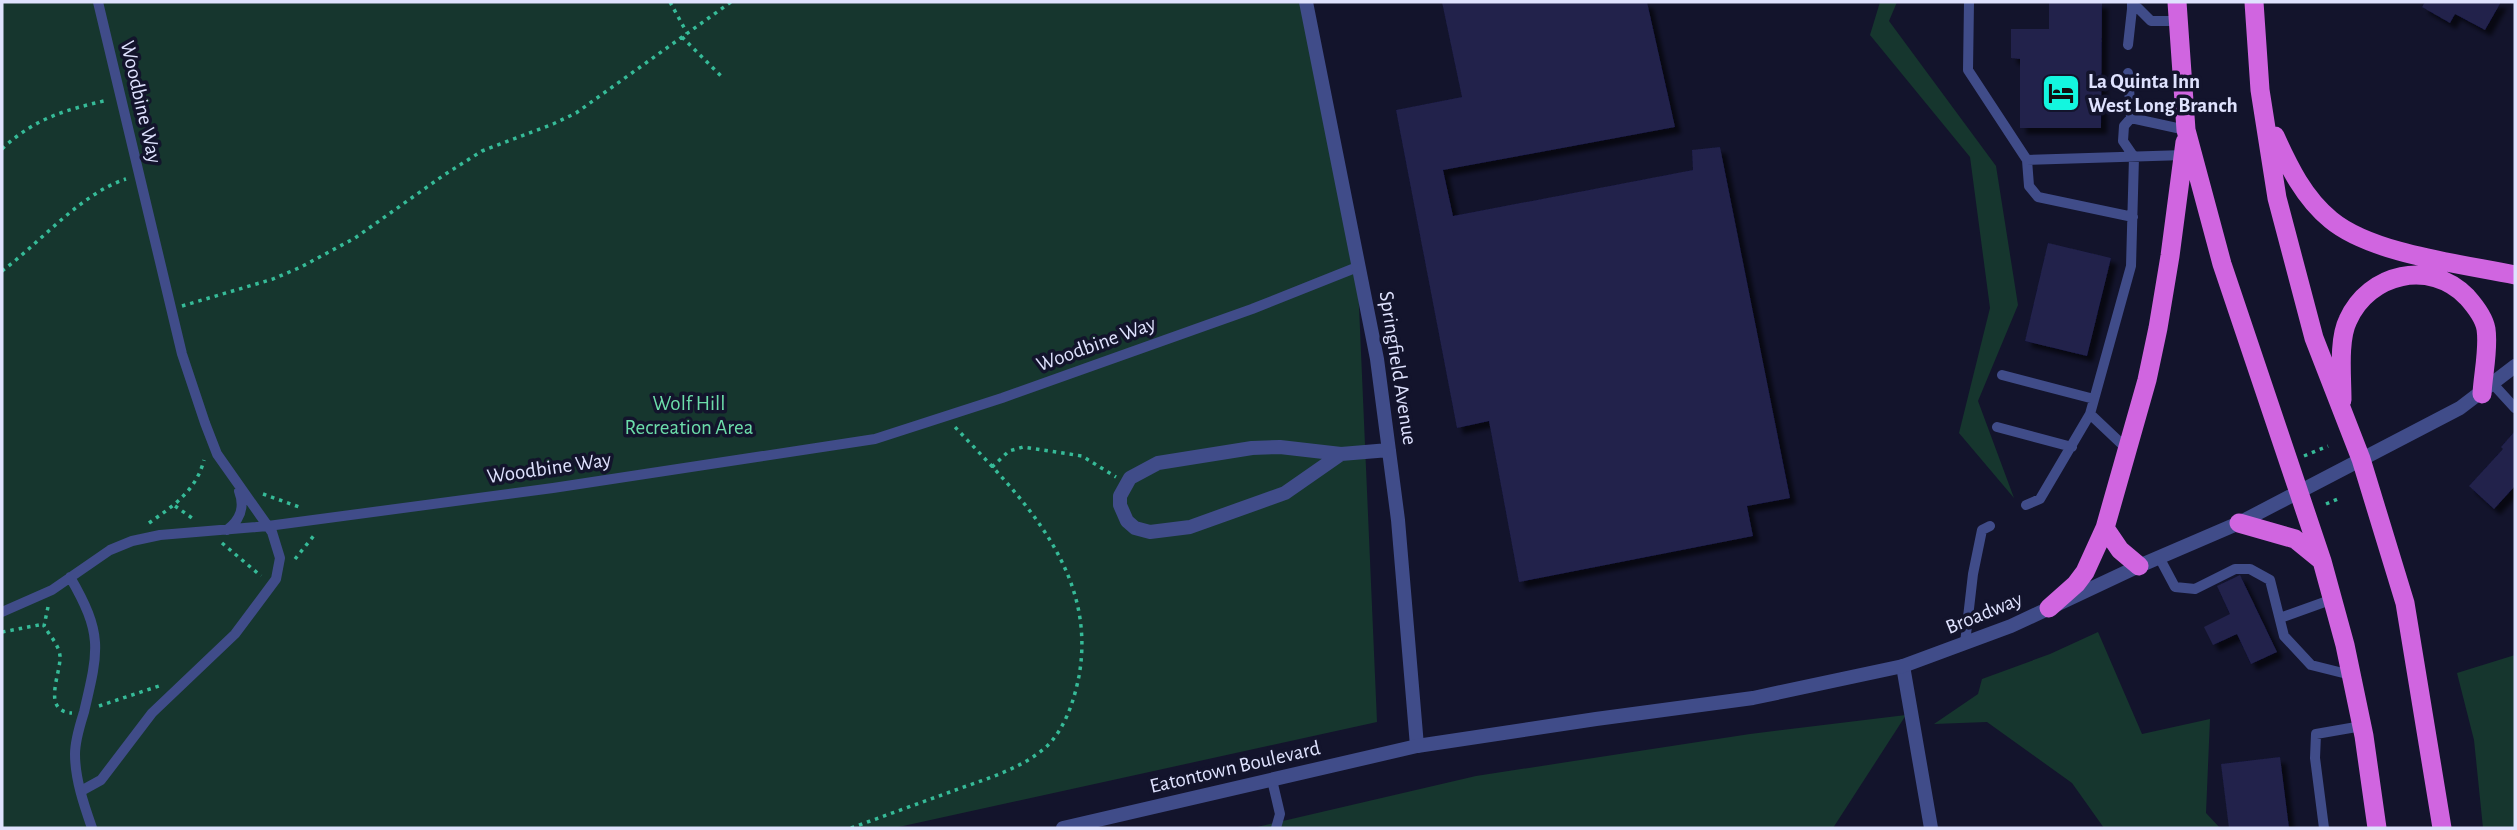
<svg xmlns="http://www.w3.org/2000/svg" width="2517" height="830" font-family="'Alegreya Sans',sans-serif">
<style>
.green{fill:#16362e}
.building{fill:#20204c;filter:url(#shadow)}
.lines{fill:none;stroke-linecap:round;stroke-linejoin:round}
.path{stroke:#36bb98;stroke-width:3.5;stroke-dasharray:3.5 5;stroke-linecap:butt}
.service{stroke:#404c89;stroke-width:10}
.minor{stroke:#404c89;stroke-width:14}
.tertiary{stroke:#404c89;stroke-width:14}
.trunk{stroke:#d065e0;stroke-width:19}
.labels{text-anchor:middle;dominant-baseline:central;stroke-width:7;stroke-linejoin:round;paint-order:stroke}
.poi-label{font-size:21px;font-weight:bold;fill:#dfe2fe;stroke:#13142c;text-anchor:start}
.street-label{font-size:21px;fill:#dfe2fe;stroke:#13142c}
.park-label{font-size:21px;fill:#6cddaa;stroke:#13142c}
</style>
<defs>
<filter id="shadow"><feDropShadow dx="6" dy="6" stdDeviation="2" flood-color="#0009"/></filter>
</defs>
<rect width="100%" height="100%" fill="#13142c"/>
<path class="green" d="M2,2H1302L1357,260L1377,722L894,828H2Z
M1880,2H1897L1889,21L1996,166L2018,305L1978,401L2014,498L1959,433L1990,308L1970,157L1870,35Z
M2098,632L2142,734L2210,719L2206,813L2220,828H2104L2072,783L1987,722L1934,724L1978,694L1982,679L2050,654Z
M2515,655V828H2483L2474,740L2457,673Z
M1906,715L1833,828H1253L1476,776L1750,734Z"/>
<path class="building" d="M1442,2H1647L1675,127L1443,170L1453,216L1693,170L1692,150L1720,147L1790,498L1747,506L1753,536L1519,582L1489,421L1457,428L1396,110L1462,97Z
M2049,2H2102L2101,128H2020V59L2011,58V29H2049Z
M2425,2H2501L2485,30L2455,14L2450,23L2422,7Z
M2048,243L2111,258L2087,356L2025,341Z
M2515,431V486L2494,509L2469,486L2503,449L2501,447Z
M2240,575L2277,652L2251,664L2237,634L2213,645L2204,627L2230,614L2217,586Z
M2280,757L2289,828H2229L2221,764Z"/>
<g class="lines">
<path class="path" d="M670,2L687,33
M682,37L722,77
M2,149C35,118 65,110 108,100
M2,271C41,242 80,194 126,179
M182,306L273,279L301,267L355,238L444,175L482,151L553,124L576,113L731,2
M2304,456L2328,446
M992,467L1009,451L1023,447L1082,456L1116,477
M263,494L302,508
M2326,504L2340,498
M175,506L192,518
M149,523C173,506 196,491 204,460
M222,543L261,576
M295,559L316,533
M48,607L44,626C50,636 59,645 60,656C61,674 41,711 72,713
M2,632L44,624
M99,706L162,685
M851,828C884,816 917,804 950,792C982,780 1020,770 1046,747C1065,729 1074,701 1079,676C1098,570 1020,496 954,426"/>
<path class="service" d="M1969,2L1968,70L2027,160L2029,186L2038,197L2133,217
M2132,2V9L2138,8L2151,21H2179
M2128,45L2132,9
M2131,118L2186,130
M2027,160L2185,155
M2002,375L2094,399
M2493,384L2515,408
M2090,414L2127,449
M1997,427L2072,447
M2026,505L2040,499L2090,414L2131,266L2134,157L2123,141L2124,126L2131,118L2128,73
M227,530C241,519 245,507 239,491
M2159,557L2175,587L2195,589L2235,569H2250L2270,580L2284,636L2311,665L2351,675
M70,577C103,634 99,649 84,712C80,725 75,740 75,754C75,779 84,805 92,828
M2,612L52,590L110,550L132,541L160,535L268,526L553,488L875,439L1002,398L1252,309L1360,266
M2280,618L2333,599
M1965,643L1973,574L1982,530L1990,526
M1272,780L1280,814L1276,828
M81,791L101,780L152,713L235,634L276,579L280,558L272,532L217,454L205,423L182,354L98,2
M2324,828L2315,758L2316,734L2362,726"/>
<path class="minor" d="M1306,2L1377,359L1398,520L1417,746
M1341,454L1285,493L1190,527L1150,532L1135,528L1127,521L1120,505V496L1130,478L1158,463L1252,448L1280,447L1341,454L1389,450
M1903,666L1931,828"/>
<path class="tertiary" d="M1063,828L1417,746L1596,719L1753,698L1903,666L2011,626L2139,566L2239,523L2460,408L2515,366"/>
<path class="trunk" d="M2177,2L2186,130L2222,264L2322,561L2345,645L2364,736L2377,828
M2254,2L2260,90L2277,198L2314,338L2361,459L2405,603L2442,828
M2275,136C2289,167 2304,198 2331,220C2372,254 2462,264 2515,275
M2342,400C2342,377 2338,340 2348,320C2369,273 2430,259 2467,297C2475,306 2484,317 2486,329C2489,349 2483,374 2482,394
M2239,523L2295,539L2322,561
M2105,528L2120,550L2139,566
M2049,608L2076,584L2085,572L2105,528L2147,380L2158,328L2170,256L2185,142"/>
</g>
<defs>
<g id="hotel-square" transform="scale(2.0125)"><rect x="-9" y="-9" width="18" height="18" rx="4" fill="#13f6df" stroke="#13142c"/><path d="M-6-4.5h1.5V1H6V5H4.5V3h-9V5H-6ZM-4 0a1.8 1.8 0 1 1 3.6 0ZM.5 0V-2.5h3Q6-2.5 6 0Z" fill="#111"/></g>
</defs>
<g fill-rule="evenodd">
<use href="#hotel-square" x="2061" y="93"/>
</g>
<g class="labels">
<g class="poi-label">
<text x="2088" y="81">La Quinta Inn<tspan x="2088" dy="24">West Long Branch</tspan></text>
</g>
<g class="street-label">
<text transform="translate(141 102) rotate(77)">Woodbine Way</text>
<text transform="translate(1096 344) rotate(-20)">Woodbine Way</text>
<text transform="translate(1398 368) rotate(81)">Springfield Avenue</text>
<text transform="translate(549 468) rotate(-8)">Woodbine Way</text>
<text transform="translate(1984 613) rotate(-22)">Broadway</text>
<text transform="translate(1235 767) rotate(-13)">Eatontown Boulevard</text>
</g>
<g class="park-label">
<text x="689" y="403">Wolf Hill<tspan x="689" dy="24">Recreation Area</tspan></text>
</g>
</g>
<rect width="2517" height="830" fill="none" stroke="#dfe2fe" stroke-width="7"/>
</svg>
